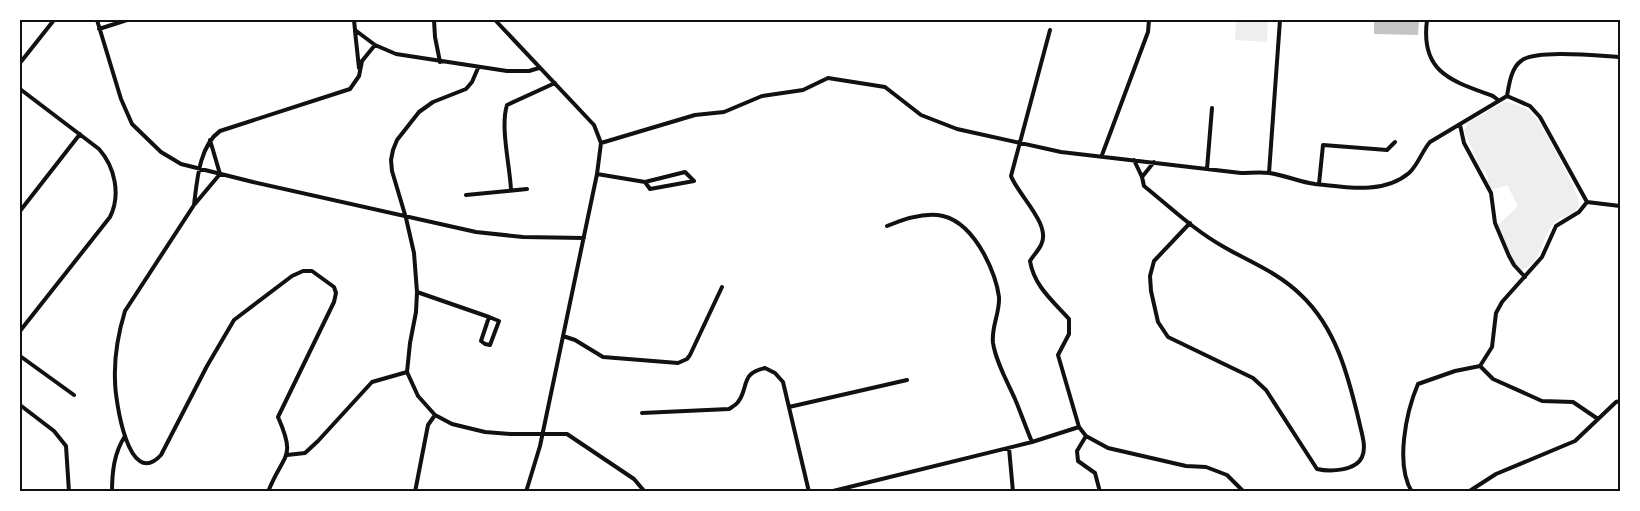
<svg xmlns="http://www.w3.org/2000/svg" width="1640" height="511" font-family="Figtree,sans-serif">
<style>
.green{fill:#eee}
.building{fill:#c4c4c4}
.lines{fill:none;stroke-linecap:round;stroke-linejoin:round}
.minor{stroke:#111;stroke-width:4}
.neatline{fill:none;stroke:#111;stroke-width:2}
</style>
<rect width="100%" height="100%" fill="#fff"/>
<path class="green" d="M1236,20H1268L1267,42L1235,40Z
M1504,102C1515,103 1525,107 1533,115C1541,122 1581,196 1579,204C1578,213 1565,216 1558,220C1540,231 1545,263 1521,270L1515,265L1498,225L1518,206L1507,185L1491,190L1487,181L1488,177L1485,170L1481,169L1464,131L1467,124Z"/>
<path class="building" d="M1374,20H1419L1418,35L1374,34Z"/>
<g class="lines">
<path class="minor" d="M97,20L121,99L132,124L161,152L181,164L253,182L476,232L523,237L584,238
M354,20L355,30L375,45L396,54L507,71H529L539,68
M434,20L435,37L440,62
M495,20L594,125L601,143L597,174L540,446L526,492
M1427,20C1420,73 1452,81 1493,96L1498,100
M99,29L127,20
M1050,30L1011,176C1018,195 1052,225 1041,245C1038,251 1033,256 1030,261C1034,286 1053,301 1069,319V334L1058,355L1079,427L1086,436L1108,448L1186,466L1206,467L1227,475L1244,492
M355,31L359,68
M20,63L54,20
M478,68L472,82L466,89L433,102L419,112L397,140L393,150L391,160L392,171L406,218L414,253L417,292L416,312L410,343L407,372L418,396L435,415L452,424L485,432L511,434H567L634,479L645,492
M20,89L99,149C115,167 121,195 110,217L20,331
M1507,96C1509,85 1511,68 1521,61C1535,49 1601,56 1620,57
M1507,96L1530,106L1540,117L1587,202
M1460,125L1464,143L1491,193L1495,223L1509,256L1514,265L1525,277
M210,140L220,174L194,205L125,311C118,334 114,356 115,380C115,399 128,491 161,455L207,366L234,320L292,276L303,271H312L334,287L336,293L334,302L278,417C297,460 283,453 268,492
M601,143L695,115L724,112L762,96L803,90L828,78L885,87L921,115L957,129L1061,152L1241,173C1250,173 1260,172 1269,173C1285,175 1299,182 1315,184C1345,187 1383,195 1409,173C1418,165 1422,151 1430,142L1507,96
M1102,155L1148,32L1149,20
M1134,160L1142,177L1144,186C1170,207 1195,231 1224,247C1250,262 1279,273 1301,295C1336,328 1348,375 1359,421C1361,431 1367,447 1362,457C1356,471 1330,472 1317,469L1266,390L1253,378L1168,337L1158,322L1151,291L1150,276L1154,261L1190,223
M1207,169L1212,108
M1269,173L1280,20
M597,174L645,182L685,172L694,181L650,189L645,182
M1142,177L1154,162
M1319,184L1323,145L1387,150L1395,142
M511,190C510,166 500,127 507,105L555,83
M466,195L527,189
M1587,202L1620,206
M194,205C197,181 199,146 220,131L350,89L359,76L362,61L375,45
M20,211L80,134
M887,226C932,207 959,209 984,254C991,267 997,282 999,297C1000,313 991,327 993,343C996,362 1007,381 1015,399C1021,413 1026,428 1032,442
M417,292L489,317L481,341L485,344L490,345L499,321L489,317
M563,336L575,340L603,357L678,363L687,359L690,355L722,287
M20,356L74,395
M1480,366L1492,347L1496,313L1502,302L1542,257L1556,226L1579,212L1587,202
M1480,366L1493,379L1542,401L1573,402L1598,419
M20,405L54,431L66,446L69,492
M789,407L907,380
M642,413L729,409C732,407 736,405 738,402C749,388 740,373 765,368L775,373L783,382L809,492
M1086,436L1077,451L1078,461L1095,473L1100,492
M1009,448L1013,492
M287,455L305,453L318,441L372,382L407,372
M112,492C112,472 114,453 125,436
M415,492L428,425L435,415
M829,492L1032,442L1079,427
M1412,492C1395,465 1406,412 1418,384L1455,371L1480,366
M1468,492L1496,474L1575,441L1616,402L1620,401"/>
</g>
<rect width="1640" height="511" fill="none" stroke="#ffffff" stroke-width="42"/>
<rect x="21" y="21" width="1598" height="469" class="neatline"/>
</svg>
